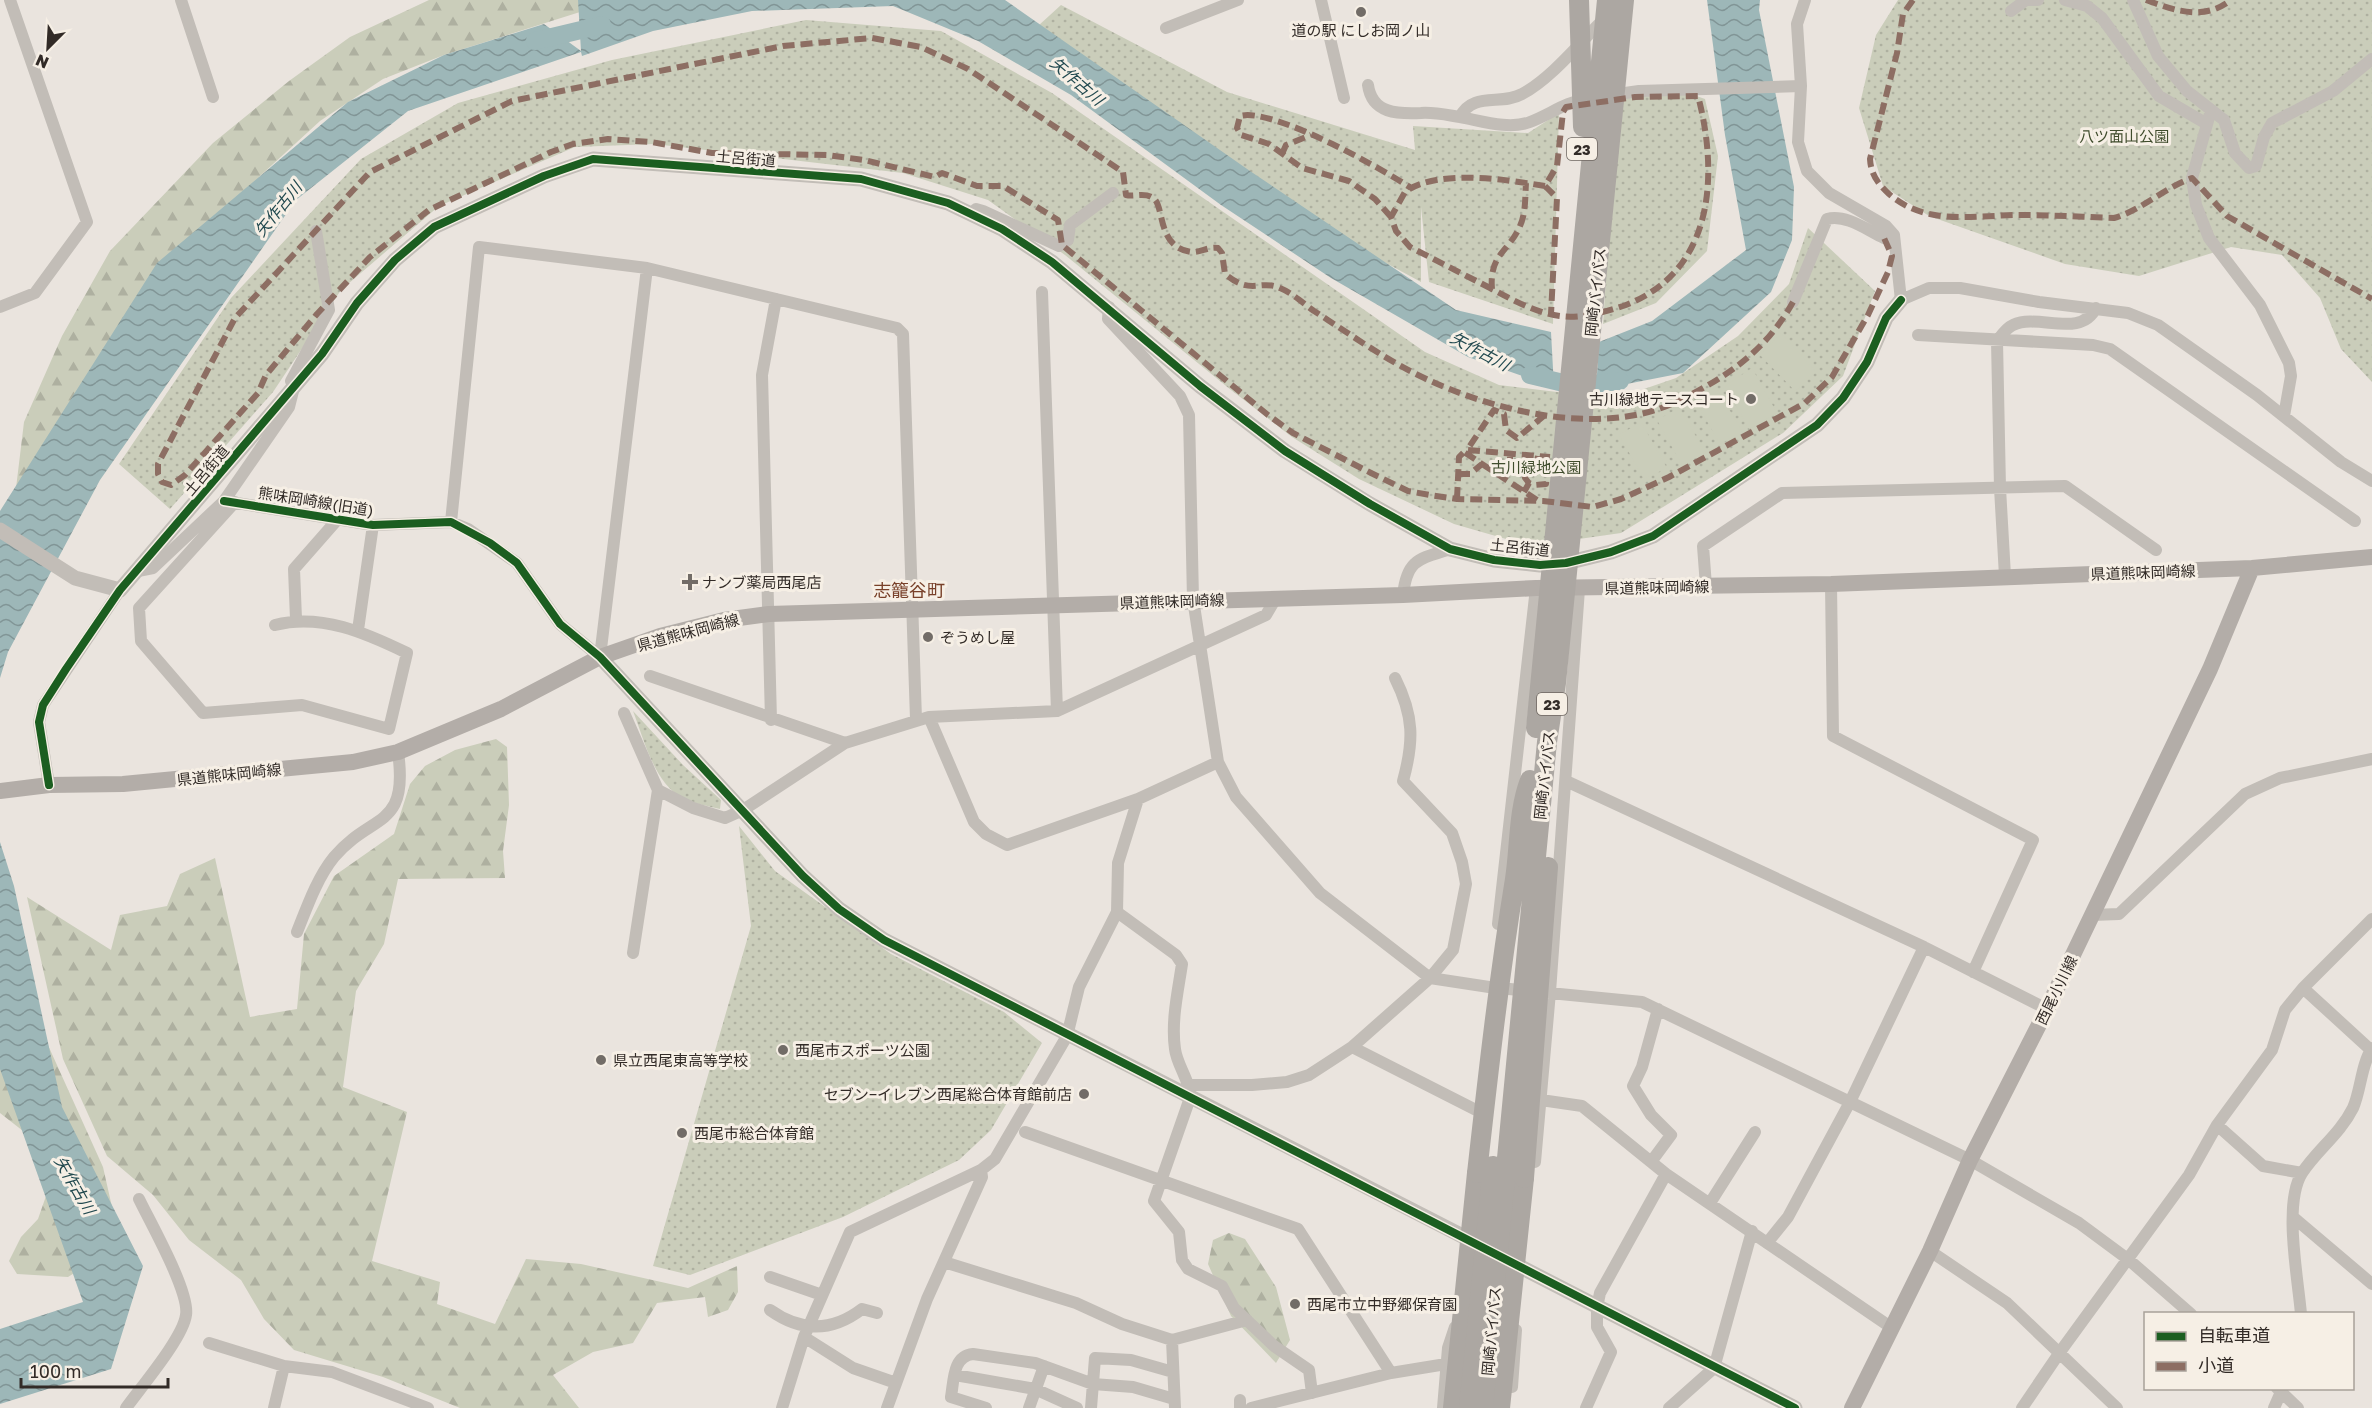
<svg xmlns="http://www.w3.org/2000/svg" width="2372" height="1408" font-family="'Golos Text','Noto Sans JP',sans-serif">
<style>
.green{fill:url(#green-dots)}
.forest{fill:url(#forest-firs)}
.pitch{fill:#cacdba}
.water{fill:url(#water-waves)}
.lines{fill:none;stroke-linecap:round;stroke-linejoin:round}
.river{stroke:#9db7b8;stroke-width:18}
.minor{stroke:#c2bdb7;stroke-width:12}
.tertiary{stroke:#c2bdb7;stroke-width:15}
.secondary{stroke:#b3ada8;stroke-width:16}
.trunk{stroke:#aca7a2;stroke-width:20}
.trunk-bridge{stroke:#aca7a2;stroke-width:20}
.quiet{stroke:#8d6e63;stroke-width:6;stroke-dasharray:12 6;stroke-linecap:butt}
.cycleway-casing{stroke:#f6efe5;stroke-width:11}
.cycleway{stroke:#1b5e20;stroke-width:8}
.poi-dot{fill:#726c67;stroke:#f6efe5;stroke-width:2}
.labels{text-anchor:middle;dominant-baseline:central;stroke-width:6;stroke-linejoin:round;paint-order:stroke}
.shield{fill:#f6efe5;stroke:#6d6660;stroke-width:1.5}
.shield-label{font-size:14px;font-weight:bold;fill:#322b27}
.poi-label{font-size:15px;fill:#322b27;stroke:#f6efe5;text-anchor:start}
.park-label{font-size:15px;fill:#404d2d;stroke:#f6efe5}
.street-label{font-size:15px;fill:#322b27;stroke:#f6efe5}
.water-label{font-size:16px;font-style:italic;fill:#21494f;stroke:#f6efe5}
.quarter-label{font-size:18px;fill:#784029;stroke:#f6efe5}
</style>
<defs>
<pattern id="green-dots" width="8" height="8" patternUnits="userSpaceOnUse" patternTransform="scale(1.5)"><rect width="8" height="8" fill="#cacdba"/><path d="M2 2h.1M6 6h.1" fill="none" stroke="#aeb0a0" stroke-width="1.8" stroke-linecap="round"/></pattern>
<pattern id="forest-firs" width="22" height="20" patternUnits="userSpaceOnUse" patternTransform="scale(1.5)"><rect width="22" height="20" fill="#cacdba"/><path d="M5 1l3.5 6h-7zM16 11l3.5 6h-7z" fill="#aeb0a0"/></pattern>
<pattern id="water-waves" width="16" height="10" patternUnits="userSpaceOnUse" patternTransform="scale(1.5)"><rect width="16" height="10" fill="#9db7b8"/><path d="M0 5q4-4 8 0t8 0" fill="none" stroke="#819596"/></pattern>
</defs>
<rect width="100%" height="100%" fill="#eae4de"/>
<path class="green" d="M1898,0H2372V382L2341,349L2320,298L2282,255L2231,247L2139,276L2065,264L1929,216L1883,186L1859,108L1876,35Z
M1061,5L1227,92L1415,150L1413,126L1528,133L1559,113L1553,324L1429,282L1421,207V282L1257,193L1038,26Z
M806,20L941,31L1052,93L1425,352L1499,385L1615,399L1676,378L1738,336L1789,284L1808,228L1875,291L1843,376L1783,433L1621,533L1530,546L1454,524L1359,479L1292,437L1231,390L1065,255L988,200L903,173L654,144L575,147L439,206L341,290L273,392L170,509L119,464L231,298L361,159L458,103L612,60Z
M1688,93L1705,99L1718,156L1707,251L1656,303L1603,324L1618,97Z
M633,711L683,765L721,800L720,809C709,806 694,804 684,799C654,784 644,739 633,711Z
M739,826L775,871L891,954L1004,1012L1042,1043L991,1130L959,1160L843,1217L690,1275L653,1266L751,926Z"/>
<path class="forest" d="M429,0H618L444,55L383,79L320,121L260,176L13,513L24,422L62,336L110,251L213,143L289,81L350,37Z
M496,739L507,747L509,805L503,851L505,878L398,879L384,944L356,991L343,1087L407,1112L372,1261L440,1282L437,1304L495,1324L526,1259L581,1264L688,1288L737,1266L738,1292L728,1310L708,1317L705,1297L657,1303L633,1343L593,1352L553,1375L579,1408H460L383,1377L294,1350L264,1319L241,1280L189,1240L153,1195L107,1156L63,1059L27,897L111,950L120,915L167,906L180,874L215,858L250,1017L297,1009L304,934L334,876L394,834L410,784L425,766L455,750Z
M0,911L24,992L103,1167L112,1207L95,1260L68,1277L17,1274L9,1261L21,1237L38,1219L53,1176L32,1138L0,1113Z
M1229,1233L1245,1239L1276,1287L1290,1340L1276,1363L1231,1316L1208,1264L1213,1240Z"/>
<path class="pitch" d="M1781,333L1816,372L1795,391L1760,355Z
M1752,368L1777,413L1749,429L1725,386Z
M1716,387L1743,433L1720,444L1695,400Z
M1679,408L1706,453L1682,465L1657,420Z
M1641,422L1667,468L1644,479L1619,435Z"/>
<path class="water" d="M578,0H1005L1250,171L1456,310L1551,332L1554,387L1468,357L1331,278L1221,205L1071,95L978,41L893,6L752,11L653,31L582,56L581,52L408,111L296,200L100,480L8,652L0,678V511L157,263L348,102L444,55L544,24L581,51Z
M1707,0H1760L1759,10L1794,187L1792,240L1771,292L1683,373L1596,390L1599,342L1652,321L1746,250L1725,135Z
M0,842L14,886L62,1107L143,1266L111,1369L0,1404V1329L83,1302L0,1069Z"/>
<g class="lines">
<path class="river" d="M535,41L602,25
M1530,375L1576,386L1620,381"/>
<path class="minor" d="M181,0L213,97
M1321,0L1344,98
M1805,0L1797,24L1801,86L1798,142L1807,171L1829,193L1886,226L1894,235L1901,300L1929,288H1960L2039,302L2128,313L2158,325L2257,395L2341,462L2372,481
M2065,0L2087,6L2102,18L2159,96L2207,124
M2133,0L2158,56L2187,91L2224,120L2235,153L2249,168L2256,166L2264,137L2272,123L2333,91L2372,59
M2011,11L2026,0H2038
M1166,28L1238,0
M1368,85C1372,114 1398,114 1421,113C1434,112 1447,115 1460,117C1473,91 1501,106 1522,94C1552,78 1581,41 1605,18
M1611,95L1639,91L1801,86
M2211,110L2192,178L2196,205L2209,238L2260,305L2289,363L2291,376L2284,416
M1460,117C1482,121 1509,130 1530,122C1551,114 1565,102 1587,99
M971,214L976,209L983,211L1059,246L1068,240L1070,225L1113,193
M1042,292L1057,711
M1793,302L1827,219C1846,214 1867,230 1884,238L1894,235
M0,307L35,293L87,222L10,0
M1109,307L1108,319L1180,396L1189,415L1193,599L1218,762L1236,797L1320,893L1430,978L1489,987L1642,1002L1850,1102L1970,1160L2079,1223L2129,1260L2191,1314
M1918,335L2093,345L2110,349L2355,521
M224,501L373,525L451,522L468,529L517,563L560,624L600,657
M235,502L139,608L141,641L203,713L302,705L389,729L407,653C366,633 321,613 275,625
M451,522L479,247L647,268L897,328L903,334L916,719
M138,571L153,568L224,501L289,407L294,387L291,381L329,310L316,231
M2005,576L2000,488L1997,341C2001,336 2006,328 2013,325C2039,313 2080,339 2096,308
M1831,584L1833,736L2033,840L1973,972
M1706,586L1703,546L1782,493L2065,486L2156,550
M1403,595C1407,559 1419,559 1450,549
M296,619L294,569L337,520
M358,630L373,525
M600,657L647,268
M650,676L845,743
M624,713L658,790L633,953
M929,717L974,822L986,834L1007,845L1138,799L1218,762
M771,720L762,375L776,299
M1566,781L1924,947L2047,1009
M49,785L39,722L43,705L120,590
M658,790L693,808L725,818L743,810L845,743L929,717L1057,711L1266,615L1276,598
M1117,912L1176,955L1182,964C1178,991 1171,1021 1175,1049C1177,1066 1190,1079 1190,1098L1154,1201L1179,1232L1182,1260L1188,1269L1222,1286L1234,1308L1274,1346L1309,1370L1312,1393
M2092,915L2119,914L2245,794L2280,778L2372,759
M1498,924L1536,588
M297,932C307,907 317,878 334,857C372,812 409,830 398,752
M2303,988L2372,1051
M1352,1047L1476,1110
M1190,1085H1252L1287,1082L1309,1075L1352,1047L1430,978L1453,950L1466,884L1462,862L1452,833L1403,781C1414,741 1414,716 1395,678
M1541,1100L1582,1106L1666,1174L1892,1328
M2217,1125L2263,1166L2302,1173
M1025,1132L1298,1229L1391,1373
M1535,1162L1550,992L1579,589
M1651,1162L1671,1135L1651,1115L1633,1086L1642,1067L1658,1009
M1710,1203L1755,1132
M2293,1217L2372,1284
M1767,1243L1788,1217L1850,1102L1924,947
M1930,1251L2007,1303L2117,1408
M944,1262L1076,1303L1122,1324L1172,1340
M770,1277L822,1295
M770,1310C801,1332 832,1332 862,1309L877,1313
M2301,1314C2298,1278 2283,1203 2302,1173C2317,1150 2340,1134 2353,1108C2361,1090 2361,1065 2372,1048
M804,1337L853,1368L896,1383
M209,1343L284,1366L332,1372L428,1408
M955,1375L1035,1389L1077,1408
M1512,1387L1516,1330
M2277,1388L2298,1408
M1240,1400V1408
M126,1408C141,1387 183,1338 186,1315C190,1292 150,1222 139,1199
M274,1408L284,1366
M782,1408L804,1337L850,1232L981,1170L995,1159L1067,1036L1079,987L1117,912L1118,863L1138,799
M887,1408L927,1299L982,1177L981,1170
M986,1408L951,1397C954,1379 953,1356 973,1354L1035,1363L1093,1384L1133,1387L1174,1399
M1029,1408L1044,1366
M1091,1408L1095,1358L1131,1360L1173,1372
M1175,1408L1172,1340L1247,1320
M1251,1408L1391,1373L1446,1364
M1443,1408L1448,1348L1455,1327
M1586,1408L1611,1352L1597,1327V1307L1600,1293L1666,1174
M1669,1408L1714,1368L1752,1231
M2022,1408L2060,1352L2189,1175L2217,1125L2272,1050L2285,1010L2303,988L2372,919
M2274,1408L2281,1392"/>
<path class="tertiary" d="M0,530L75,578L120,590L322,354L357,303L395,260L434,227L544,176L593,159L861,179L948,203L1002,229L1052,262L1200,386L1285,451L1370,504L1450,549L1494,560L1540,565L1566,563L1611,552L1653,536L1817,425L1843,398L1867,362L1886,318L1901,300
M600,657L803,876L839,909L884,940L1478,1244
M1507,1260L1795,1408"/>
<path class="secondary" d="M0,791L49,785L123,784L353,762L398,752L501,709L600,657L660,636L724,620L769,614L1403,595L1536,588L1831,584L2252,568L2372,557
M1852,1408L1930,1251L1970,1160L2047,1009L2210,669L2252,568"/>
<path class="trunk" d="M1453,1408L1477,1173
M1500,1408L1524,1178"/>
<path class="trunk-bridge" d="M1579,0L1583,127
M1536,728L1607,0
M1477,1173C1488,1075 1499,977 1515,879C1520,847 1518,811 1530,780
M1524,1178L1548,867
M1469,1408L1493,1166
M1483,1408L1547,742L1556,683L1624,0"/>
<path class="quiet" d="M1913,0L1903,14L1897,53L1870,159C1871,174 1877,183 1889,194C1927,227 1975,215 2021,215C2052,215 2083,217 2114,218C2142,210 2164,188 2192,178L2227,216L2372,299
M2146,0C2176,11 2204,21 2231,0
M1282,154L1286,145L1311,135
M1545,186L1557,198L1551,314
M1391,217L1375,199L1349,181L1302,168L1269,144L1241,135L1237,128L1240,116C1272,107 1381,168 1411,188
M1492,289L1410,247L1396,231L1391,217L1405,192C1438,168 1508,180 1545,186L1557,166L1563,112L1566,107L1635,97L1698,96C1719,176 1714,273 1623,306C1604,312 1580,319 1560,316C1536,313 1513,300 1492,289C1489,254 1509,252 1520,226C1526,213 1525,197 1526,183
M1793,302C1773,338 1746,363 1710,384C1688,397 1665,409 1640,414C1563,431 1465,402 1399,365C1369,348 1342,329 1314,311C1303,303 1292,293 1280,288C1260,279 1251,296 1225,274L1222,253L1218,248C1209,246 1200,253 1191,252C1156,247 1165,205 1153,198C1145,192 1134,197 1126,195L1123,172L968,69L921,47L872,38L783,46L512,101L370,172L235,318L158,464V474L162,482L171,485L185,475L258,393L266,375L317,314L370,257L429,210L551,152L573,144L608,139L651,142L712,153L827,155L864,160L935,177L942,173L977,186H1003L1058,220L1062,245L1268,415L1293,433L1371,473L1408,491L1430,495L1457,499L1543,501L1593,507L1621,499L1669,477L1805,403L1832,377L1868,315L1888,272L1892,256L1884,238
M1545,415L1517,438L1506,430L1504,414L1494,410L1467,450L1550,457
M1482,464L1537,500
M1458,474H1470L1482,464L1464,452
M1504,479L1510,466V454
M1529,483L1525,478L1526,467L1537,461
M1524,492L1529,483L1535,485L1546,484L1547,470L1537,461L1538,456
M1457,499L1459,457L1467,449"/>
<g class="cycleway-casing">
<path id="cycleway" d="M224,501L373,525L451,522L490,543L517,563L560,624L600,657L803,876L839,909L884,940L1795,1408
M49,785L39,722L43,705L66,669L120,590L322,354L357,303L395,260L434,227L544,176L593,159L861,179L948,203L1002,229L1052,262L1200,386L1285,451L1370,504L1450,549L1494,560L1540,565L1566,563L1611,552L1653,536L1817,425L1843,398L1867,362L1886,318L1901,300"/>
</g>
<use href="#cycleway" class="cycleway"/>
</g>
<g class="poi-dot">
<circle cx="1361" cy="12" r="6"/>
<circle cx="1751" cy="399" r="6"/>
<path d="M687 573h6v6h6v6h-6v6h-6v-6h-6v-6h6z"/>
<circle cx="928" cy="637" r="6"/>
<circle cx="783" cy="1050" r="6"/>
<circle cx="601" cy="1060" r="6"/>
<circle cx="1084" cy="1094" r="6"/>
<circle cx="682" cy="1133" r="6"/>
<circle cx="1295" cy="1304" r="6"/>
</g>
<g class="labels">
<g class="shield">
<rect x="1567" y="138" width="30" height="22" rx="4.5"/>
<rect x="1537" y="693" width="30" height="22" rx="4.5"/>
</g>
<g class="shield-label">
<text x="1582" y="149">23</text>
<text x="1552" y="704">23</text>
</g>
<g class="poi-label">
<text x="1361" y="30" text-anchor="middle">道の駅 にしお岡ノ山</text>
<text x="1739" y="399" text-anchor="end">古川緑地テニスコート</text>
<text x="702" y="582">ナンブ薬局西尾店</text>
<text x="940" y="637">ぞうめし屋</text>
<text x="795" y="1050">西尾市スポーツ公園</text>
<text x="613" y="1060">県立西尾東高等学校</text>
<text x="1072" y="1094" text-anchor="end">セブン−イレブン西尾総合体育館前店</text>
<text x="694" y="1133">西尾市総合体育館</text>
<text x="1307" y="1304">西尾市立中野郷保育園</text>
</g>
<g class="park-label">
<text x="2124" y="136">八ツ面山公園</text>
<text x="1536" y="467">古川緑地公園</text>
</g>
<g class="street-label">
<text transform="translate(746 158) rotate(5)">土呂街道</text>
<text transform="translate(1595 292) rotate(-84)">岡崎バイパス</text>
<text transform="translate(206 470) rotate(-50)">土呂街道</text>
<text transform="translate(316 501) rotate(9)">熊味岡崎線(旧道)</text>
<text transform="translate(1520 547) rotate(6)">土呂街道</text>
<text transform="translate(2143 572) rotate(-2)">県道熊味岡崎線</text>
<text transform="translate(1657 587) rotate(-1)">県道熊味岡崎線</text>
<text transform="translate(1172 601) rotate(-2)">県道熊味岡崎線</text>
<text transform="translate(688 632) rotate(-15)">県道熊味岡崎線</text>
<text transform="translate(229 774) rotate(-6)">県道熊味岡崎線</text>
<text transform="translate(1544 775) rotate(-84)">岡崎バイパス</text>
<text transform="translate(2056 990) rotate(-64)">西尾小川線</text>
<text transform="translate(1491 1331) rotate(-85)">岡崎バイパス</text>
</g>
<g class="water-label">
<text transform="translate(1077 81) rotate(41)">矢作古川</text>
<text transform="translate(278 209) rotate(-51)">矢作古川</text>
<text transform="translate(1480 351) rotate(28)">矢作古川</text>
<text transform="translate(75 1185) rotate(60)">矢作古川</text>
</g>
<g class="quarter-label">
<text x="909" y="590">志籠谷町</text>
</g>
</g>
<rect x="2144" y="1312" width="210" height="78" fill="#f6efe5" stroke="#a8a199" stroke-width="1.5"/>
<rect x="2156" y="1332" width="30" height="9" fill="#1b5e20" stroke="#a8a199" stroke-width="1.5"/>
<text x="2198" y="1342" font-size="18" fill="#322b27">自転車道</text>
<rect x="2156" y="1362" width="30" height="9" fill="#8d6e63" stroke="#a8a199" stroke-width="1.5"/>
<text x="2198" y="1372" font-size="18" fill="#322b27">小道</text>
<g transform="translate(48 48) rotate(204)" stroke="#f6efe5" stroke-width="4.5" paint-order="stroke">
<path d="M0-4.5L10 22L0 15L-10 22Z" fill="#322b27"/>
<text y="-9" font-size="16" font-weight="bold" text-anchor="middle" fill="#322b27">N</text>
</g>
<path d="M21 1378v9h147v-9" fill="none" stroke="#322b27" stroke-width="3"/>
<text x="30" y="1378" font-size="18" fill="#322b27" stroke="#f6efe5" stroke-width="4.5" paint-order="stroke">100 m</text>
</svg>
